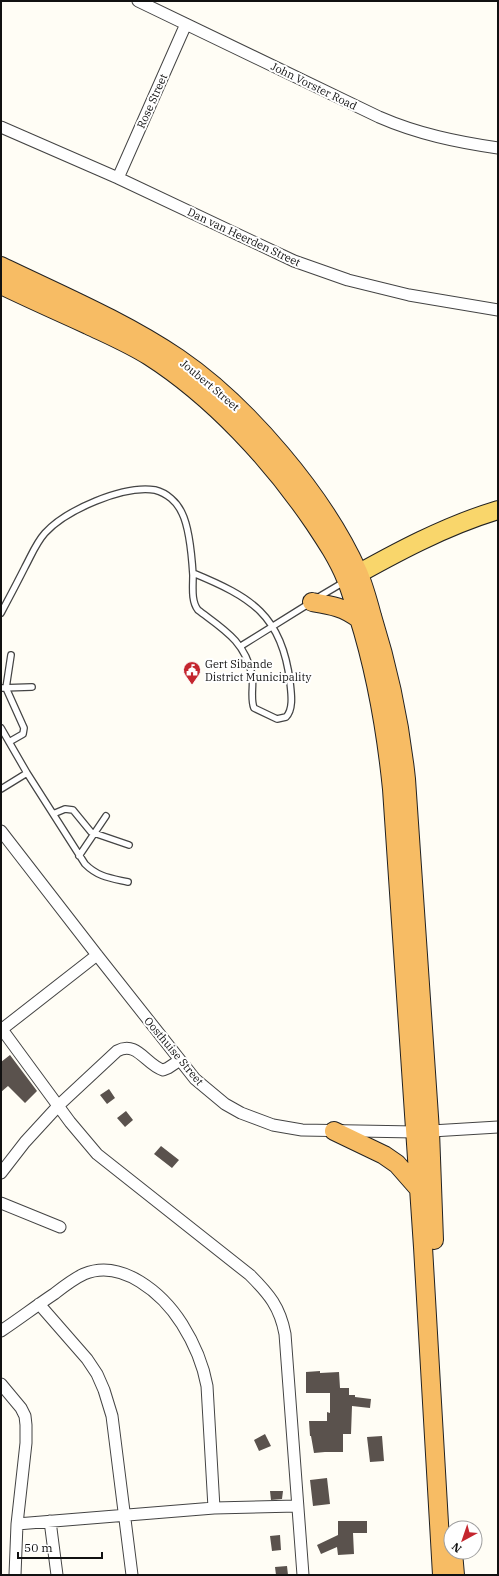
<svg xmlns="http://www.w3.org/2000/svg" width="499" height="1576" font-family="'IBM Plex Serif',serif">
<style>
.building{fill:#5a524d}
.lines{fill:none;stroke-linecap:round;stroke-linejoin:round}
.service-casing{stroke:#444;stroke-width:8}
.minor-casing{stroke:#444;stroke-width:13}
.primary-casing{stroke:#222;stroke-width:20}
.trunk-casing{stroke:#222;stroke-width:20}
.service{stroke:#fff;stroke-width:5.5}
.minor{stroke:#fff;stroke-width:11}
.primary{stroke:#f9d66b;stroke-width:18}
.trunk{stroke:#f7bc64;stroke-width:18}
.labels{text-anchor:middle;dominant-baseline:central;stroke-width:4;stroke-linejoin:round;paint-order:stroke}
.street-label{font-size:11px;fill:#111;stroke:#fff}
.poi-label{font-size:11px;fill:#111;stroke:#fff;text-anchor:start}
</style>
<rect width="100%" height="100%" fill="#fffdf5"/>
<path class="building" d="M10,1055L37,1091L25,1103L8,1086L1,1092V1062Z
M109,1089L115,1098L107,1104L100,1095Z
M126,1111L133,1120L125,1127L117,1118Z
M161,1146L179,1160L172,1168L154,1154Z
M320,1371V1373L339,1372L340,1388H349V1395H355V1397L371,1399L370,1408L352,1406L351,1434H343V1452H325L314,1453L311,1436H310L309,1421H327V1412L330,1413V1393H306V1372Z
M265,1434L271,1446L259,1451L254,1440Z
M382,1436L384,1461L370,1462L367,1437Z
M327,1478L330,1504L313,1506L310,1480Z
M270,1491H283L282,1499L271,1500Z
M338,1521H367V1533H353L354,1554L338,1555L337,1547L321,1554L317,1545L338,1535Z
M280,1535L281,1550L272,1551L270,1536Z
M287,1566L288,1575H276L275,1567Z"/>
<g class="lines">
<g class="service-casing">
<path id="service" d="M317,598L344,582
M1,613C9,598 17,583 25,567C31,556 36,543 45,533C66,510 123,485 155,490C167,493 177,502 182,513C189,527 192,559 193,575C193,587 191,601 198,610C223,629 245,641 252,675C254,685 250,698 254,708L277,719L286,717C294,709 291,692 290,682C282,615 251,597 193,573
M241,646L310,603
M1,688L32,687
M1,728L27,773L85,864C98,877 110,878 128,882
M9,742L23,734L24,728L6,688L11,655
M1,789L27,773
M53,814L65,809L73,810L91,832L129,845
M79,856L106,816"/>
</g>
<g class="minor-casing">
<path id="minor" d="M138,1L379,117C418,134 457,142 498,148
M1,127L118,178L294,261L348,280L409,295L498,310
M118,178L186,24
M1,831L97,955L195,1079L225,1104L241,1113L273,1125L302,1130L415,1132L498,1127
M1,1028L70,1122L97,1154L250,1275C269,1294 280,1307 285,1334L303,1575
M1,1030L97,955
M1,1173L25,1142L59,1105L117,1051C137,1040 146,1065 163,1070L168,1068L180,1060
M1,1203L60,1227
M39,1304L87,1359L97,1374L104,1390L112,1416L132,1575
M1,1331C19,1319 36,1306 54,1294C63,1287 73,1279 84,1274C122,1258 163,1294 182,1324C194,1343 203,1364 207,1386L214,1508
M1,1384L21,1408L25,1416L26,1425V1443L17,1524L15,1575
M50,1521L57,1575
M17,1524L214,1508L297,1506"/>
</g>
<g class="primary-casing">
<path id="primary" d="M347,580C395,553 445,526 498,510"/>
</g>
<g class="trunk-casing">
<path id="trunk" d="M1,266C61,295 123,321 178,358C247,405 324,496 358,572C364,586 368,601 372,616C389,670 400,723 406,779L430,1131L434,1240
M1,285C30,299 59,312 88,325C109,335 130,344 149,356C213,397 271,460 314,523C326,541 338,559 346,579C351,591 354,603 358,615C376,672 386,730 392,789L423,1247L442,1575
M312,602C330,605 344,607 359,619
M334,1131L384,1155L397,1164L418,1188
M453,1552L455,1575"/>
</g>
<use href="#service" class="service"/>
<use href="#minor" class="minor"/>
<use href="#primary" class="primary"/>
<use href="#trunk" class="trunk"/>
</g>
<defs>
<g id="civic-pin" transform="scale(0.9)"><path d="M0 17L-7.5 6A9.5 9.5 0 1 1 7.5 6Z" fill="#c4262e" stroke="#fff"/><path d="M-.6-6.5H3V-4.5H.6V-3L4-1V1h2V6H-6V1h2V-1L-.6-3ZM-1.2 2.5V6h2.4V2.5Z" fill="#fff"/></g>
</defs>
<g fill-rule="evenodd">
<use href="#civic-pin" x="192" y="670"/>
</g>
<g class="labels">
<g class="street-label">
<text transform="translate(314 86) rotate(26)">John Vorster Road</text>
<text transform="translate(152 101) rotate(-66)">Rose Street</text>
<text transform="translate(244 237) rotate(25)">Dan van Heerden Street</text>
<text transform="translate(210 385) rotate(40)">Joubert Street</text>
<text transform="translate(174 1051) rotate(50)">Oosthuise Street</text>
</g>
<g class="poi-label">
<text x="205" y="664">Gert Sibande<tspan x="205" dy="13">District Municipality</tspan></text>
</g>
</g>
<rect width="499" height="1576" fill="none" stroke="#111111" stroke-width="4"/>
<g transform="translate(463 1540) rotate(220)"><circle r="19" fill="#ffffff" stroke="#a0a0a0"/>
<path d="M0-3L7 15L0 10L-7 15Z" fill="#c4262e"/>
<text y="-6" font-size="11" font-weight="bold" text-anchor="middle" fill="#111111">N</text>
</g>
<path d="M18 1552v6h84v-6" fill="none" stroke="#111111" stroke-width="2"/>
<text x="24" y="1552" font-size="12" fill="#111111" stroke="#ffffff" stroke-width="3" paint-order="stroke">50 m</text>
</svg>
